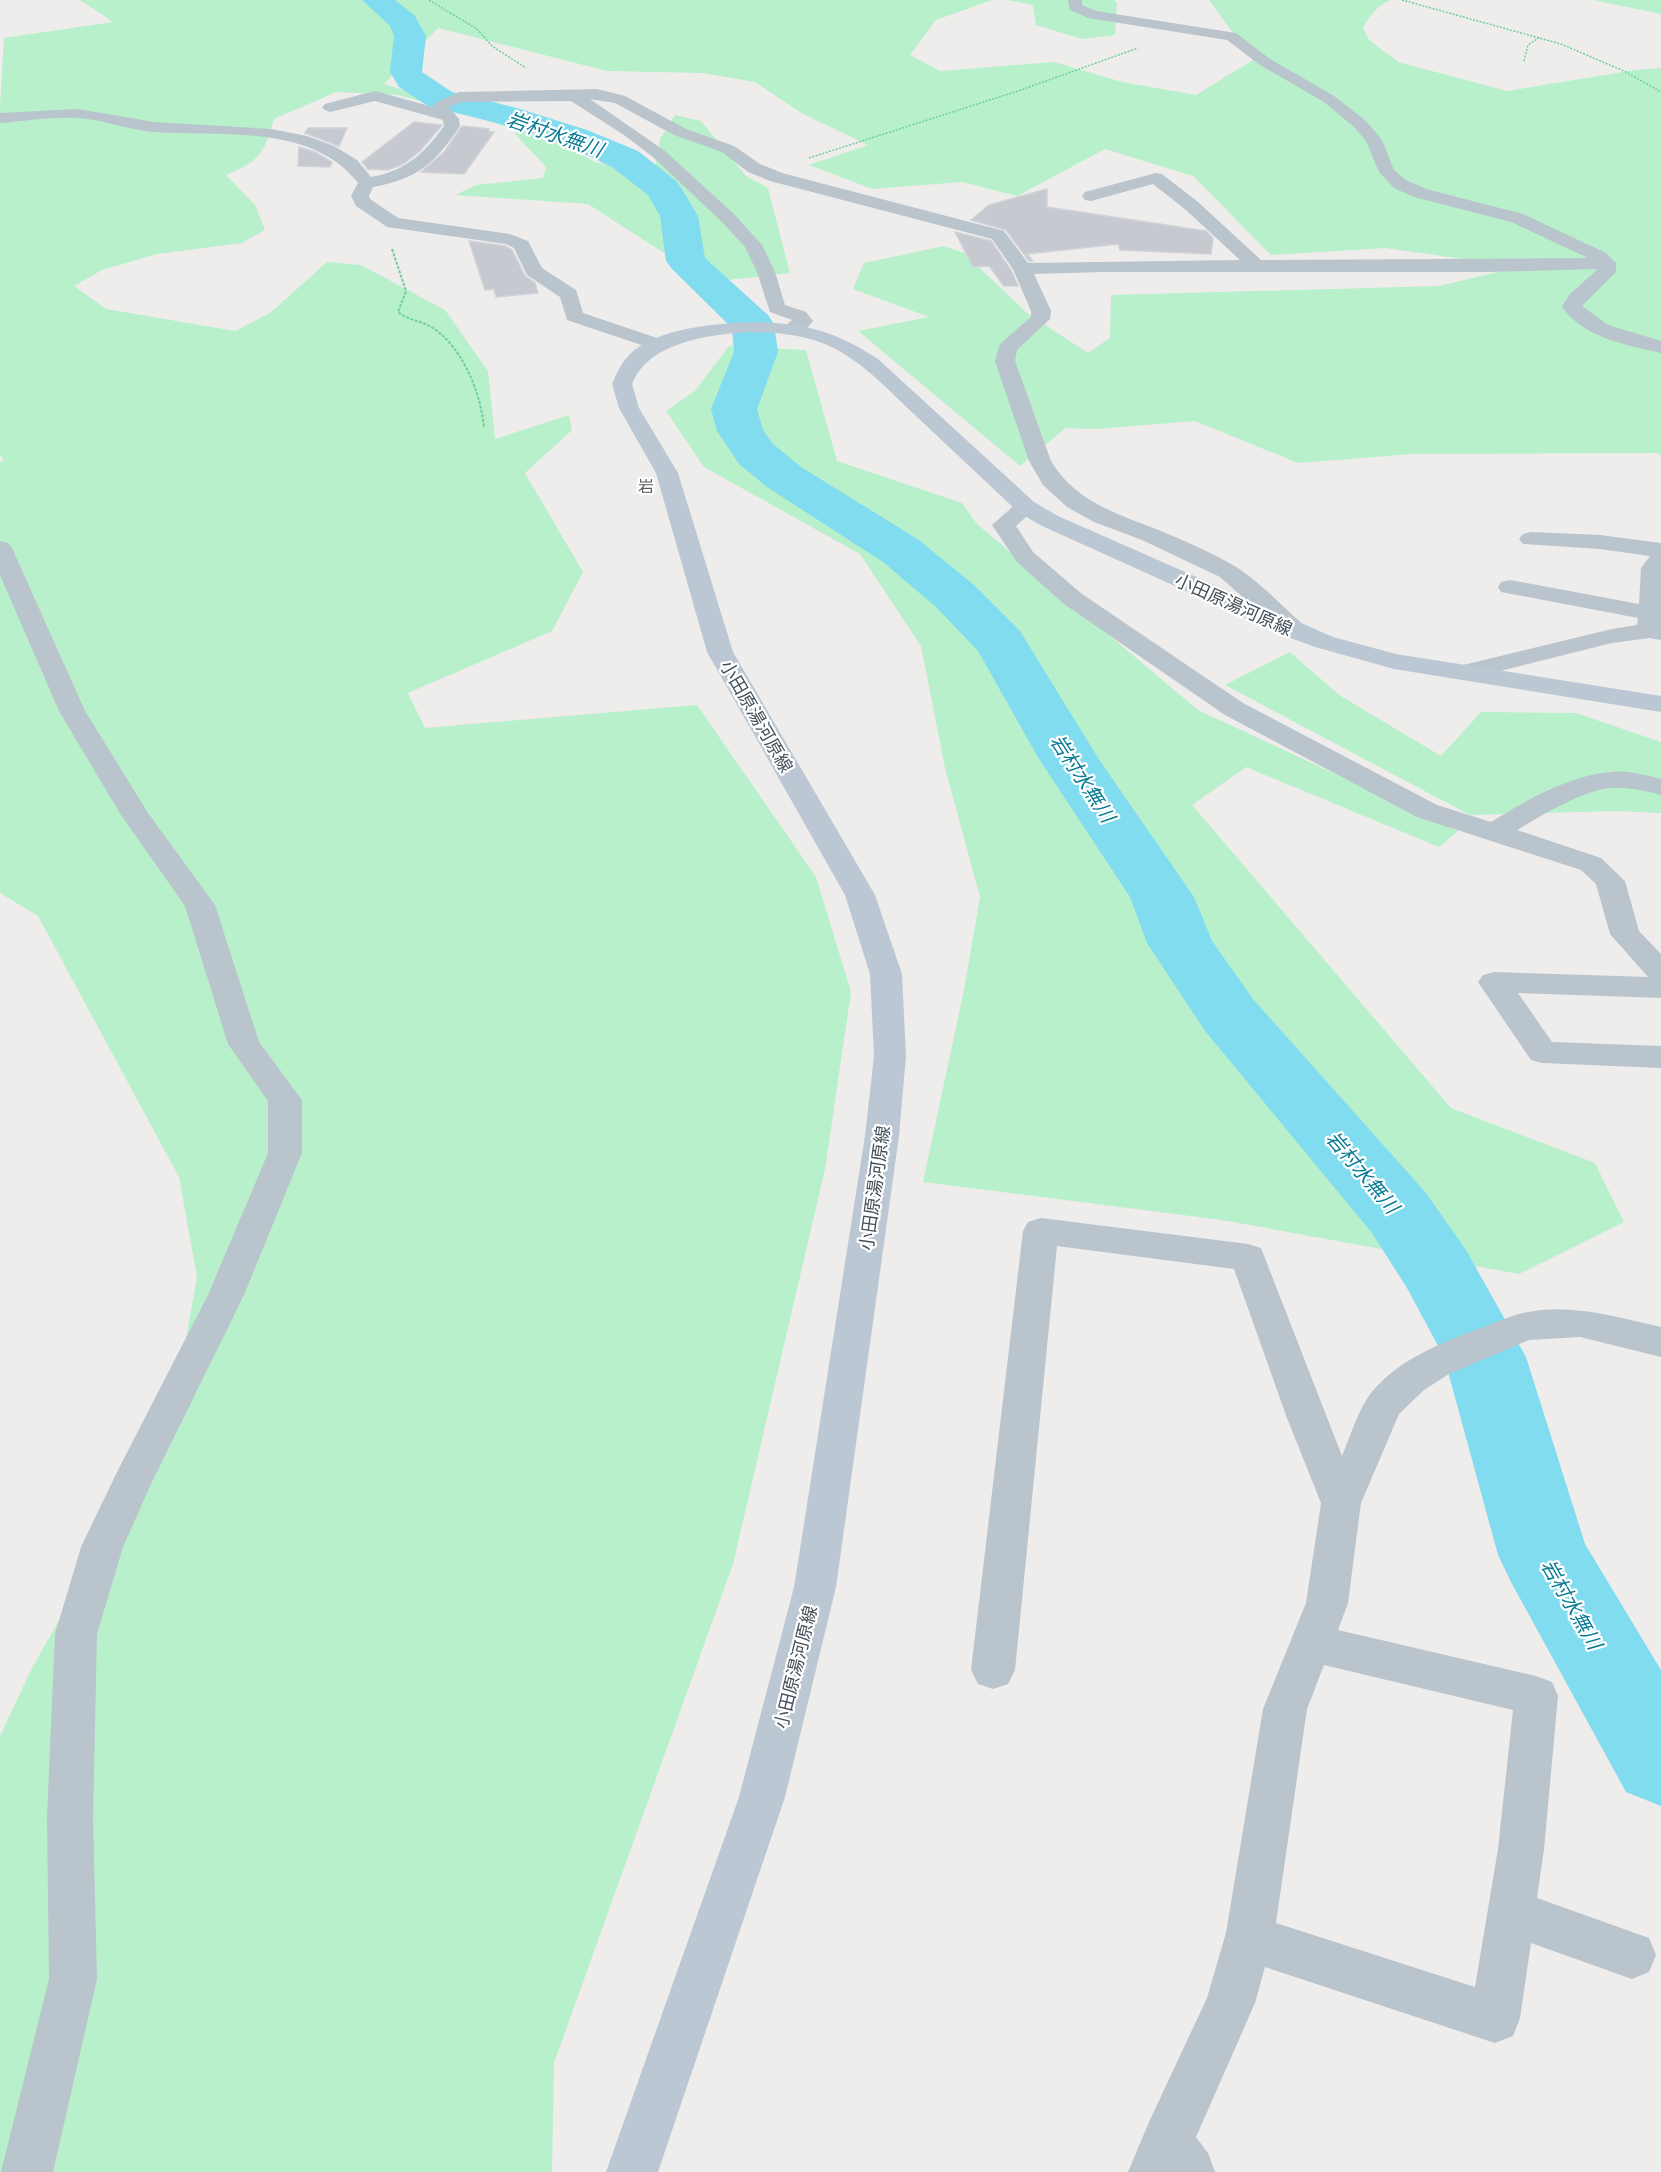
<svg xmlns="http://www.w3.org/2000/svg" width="1661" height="2172" font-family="'Open Sans','Noto Sans JP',sans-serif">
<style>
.green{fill:#b7f0cb}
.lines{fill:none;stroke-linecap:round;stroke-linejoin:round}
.river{fill:#82dcef;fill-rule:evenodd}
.building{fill:#c6c9cf;stroke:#d0d2d8;stroke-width:1.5}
.path-far1{stroke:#6ecf9c;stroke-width:1.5;stroke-dasharray:2 1.5;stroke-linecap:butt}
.path{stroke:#6ecf9c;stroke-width:2;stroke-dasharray:3 1.5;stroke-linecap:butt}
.minor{fill:#bac4cc;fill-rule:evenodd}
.secondary{fill:#bbc8d4;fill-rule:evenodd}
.labels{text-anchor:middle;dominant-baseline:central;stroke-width:4.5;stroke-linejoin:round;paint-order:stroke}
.far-neighbourhood-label{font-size:16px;fill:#595d61;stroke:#fff}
.street-label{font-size:18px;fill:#44505a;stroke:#fff}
.water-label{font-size:20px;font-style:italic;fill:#087b93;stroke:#fff}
</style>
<rect width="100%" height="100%" fill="#efecec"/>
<path class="green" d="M80,0H992L936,20L910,55L940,71L1054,62L1122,82L1196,95L1253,60L1209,0H1391C1377,6 1371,14 1363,28L1369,40L1398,62L1507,91L1635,70L1661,68V455L1656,453L1412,454L1298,463L1195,421L1096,429L1066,428L1020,466L858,331L929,317L853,289L864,263L944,246L964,253L1027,313L1088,353L1110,338L1111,295L1439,286L1498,272L1535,259H1464L1385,248L1271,255L1193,176L1105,149L1017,196L962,182L872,189L809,165L868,145L803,114L755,82L703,73L607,71L438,28L384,84L537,131L597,163L655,168L660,139L675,115L701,121L746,176L768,188L790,273L709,282L588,204L455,195L476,185L543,178L546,167L515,134V129L399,95L336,92L274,119C264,154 260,161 226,175L255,205L265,230L242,243L157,254L102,270L74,286L106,309L235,331L270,313L327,262L361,265L445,310L488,371L495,439L569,415L572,430L525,473L583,572L552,631L408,693L425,728L697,705L816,877L851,992L825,1169L733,1564L554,2063L552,2172H0V1736L32,1668L147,1465L183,1355L197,1277L179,1177L38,916L0,893V462L4,461L0,455V106L4,38L113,22Z
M1008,0H1113L1117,2L1115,35L1082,39L1036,25L1033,5Z
M1593,0H1661V14Z
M729,346L806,350L837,461L962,503L977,524L1198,710L1458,831L1439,847L1246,767L1192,805L1451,1108L1595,1163L1624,1222L1519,1274L1222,1220L923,1182L964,990L980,897L945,768L921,646L860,554L704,467L666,411L695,391Z
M1290,652L1339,695L1441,756L1481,712L1576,713L1661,742V813L1617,811L1470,815L1225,685Z"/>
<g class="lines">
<path class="river" d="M362,0H395L415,16L426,36L422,72L452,92L517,108L587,130L638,151L676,181L682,189L698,216L705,258L768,315L774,324L778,352L757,409L763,430L773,444L801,467L919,540L974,585L1020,631L1098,758L1194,897L1212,941L1253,999L1426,1193L1466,1250L1526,1357L1585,1544L1661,1670V1806L1626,1792L1511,1582L1498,1555L1444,1357L1407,1288L1372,1233L1205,1031L1147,943L1130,897L1039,759L978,651L936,607L883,562L767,487L739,464L717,431L711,409L734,352L732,328L672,269L666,261L660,216L648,195L612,167L563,144L493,122L428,106L399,87L390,72L394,36L390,26Z"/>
</g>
<path class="building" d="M414,122L442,125L420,151L403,164L388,170L368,169L362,162Z
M462,126L489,129L488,132H494L464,174L421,172L444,152Z
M308,128H347L339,146L305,133Z
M299,147L315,152L332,162L330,167L298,166Z
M1047,189V207L1206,231L1213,238L1211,254L1120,250L1118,244L1027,254L1033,261H1029L1006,230L971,220L989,205Z
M955,232L991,241L1011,270L1018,286H1004L989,266L973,267Z
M469,241L505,246L512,250L525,276L535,283L538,293L496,297L494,289L485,290Z"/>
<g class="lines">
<path class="path-far1" d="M429,0L477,29L492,46L526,68
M1402,0L1561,44L1626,72L1661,92
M1524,61L1528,45L1540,37
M809,158L1021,90L1138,48"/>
<path class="path" d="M392,249L406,291L398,312C409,321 424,321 436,330C464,351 481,394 484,428"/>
<path class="minor" d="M1068,0H1082V5L1096,11L1236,33L1270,59L1334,96L1366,121L1382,140L1394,170L1406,180L1426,189L1523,214L1606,253L1616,263V272L1582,306L1608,325L1661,341V353C1626,345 1584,338 1562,307L1569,295L1598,269L1487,272H1103L1034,274L1051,311L1050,319L1017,350L1015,361L1051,461C1075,501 1115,513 1156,529C1181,539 1213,553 1236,567C1259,581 1285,609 1306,627L1309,632L1306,637L1297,639L1288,637L1220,577L1142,540L1094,522L1067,507L1043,485L1029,461L995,361L1000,344L1031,317V311L1013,269L992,239L770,181L748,172L722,152L674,135L615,103L590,99L665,151L735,215L762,245L775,272L785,305L806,312L813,321C806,331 796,337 784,334L781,330L792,320L770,312L757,272L745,247L723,223L653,157L624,135L571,101L462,102L449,107L459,119L460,126C435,163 418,179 373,187L369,196L370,199L398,218L510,234L528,241L542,268L576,290L583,313L666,341L669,345L666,349L659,351L567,320L560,297L527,275L514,248L506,244L387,227L356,206L351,196L358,183C311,123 222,137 154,132C131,130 109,122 87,119C58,115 28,121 0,123V113L78,109L154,122L271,129L307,136L334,146L357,160L371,177C405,171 424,154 444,126L443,120L375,101L330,112L325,110L322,107L325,104L375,91L433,107L435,103L459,92L597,89L625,96L686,129L734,146L760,164L782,173L1004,231L1028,263L1240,260L1186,210L1153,184L1091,201L1085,200L1082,196L1085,192L1156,173L1162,174L1198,202L1261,260L1588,258L1511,222L1414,197L1394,188L1379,172L1366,141L1354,127L1324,102L1260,65L1227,40L1088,18L1070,10Z
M1026,500L1034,502L1037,507L1016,526L1033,552L1082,594L1243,703L1437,805L1491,822C1526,800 1569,776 1610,772C1627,770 1645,775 1661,779V795C1645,791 1627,787 1610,788C1581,791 1543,815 1517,830L1601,858L1625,881L1639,931L1661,954V998L1518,993L1552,1042L1661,1046V1068L1542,1063L1531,1060L1478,982L1483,975L1494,972L1648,977L1610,934L1596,884L1581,870L1417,817L1225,715L1064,604L1017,562L992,525L1018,502Z
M1531,532L1600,535L1661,543V640L1649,638L1612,643L1464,680L1455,677L1451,672L1455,667L1612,629L1637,625L1638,618L1501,592L1498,587L1501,582L1510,580L1639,604L1641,568L1650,556L1600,549L1523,544L1519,539L1523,534Z
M0,541L8,543L12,548L85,711L148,813L215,905L259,1042L302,1100V1153L244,1295L151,1484L123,1547L97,1634L93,1817L97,1979L53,2172H1L49,1979L47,1817L55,1634L81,1547L117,1472L208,1295L268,1153V1101L228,1044L185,906L121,815L59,711L0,575Z
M1041,1218L1248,1244L1261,1248L1342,1456C1350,1437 1358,1410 1371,1393C1405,1351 1463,1336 1512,1316C1562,1300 1612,1316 1661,1327V1357L1580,1337L1529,1340L1449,1374L1424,1390L1399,1414L1361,1503L1348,1603L1338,1630L1536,1676L1552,1682L1558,1696L1544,1849L1537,1898L1649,1938L1656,1955L1649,1972L1632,1979L1531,1943L1520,2018L1513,2036L1495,2043L1265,1967L1255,2003L1196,2137L1208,2153L1215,2172H1128L1149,2122L1207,1998L1226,1933L1263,1709L1306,1603L1321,1503L1287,1418L1234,1269L1057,1246L1015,1670L1008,1684L993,1689L978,1684L971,1670L1023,1231L1028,1222ZM1324,1665L1513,1710L1498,1849L1475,1987L1276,1923L1307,1709Z"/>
<path class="secondary" d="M757,322C807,324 835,331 878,359L1034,502L1058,516L1333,637L1396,654L1661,696V712L1394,669L1315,647L1288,637L1042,526L1018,512C984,480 949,447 915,415C887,389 859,357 822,343C786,329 738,330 701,338C672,345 644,355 632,384L639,408L678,473L733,652L875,895L902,974L906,1056L899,1136L836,1587L785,1797L658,2172H606L739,1797L794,1587L865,1136L874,1056L870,974L845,895L707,652L656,473L619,408L612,384C616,374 621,364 628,356C656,327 719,323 757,322Z"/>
</g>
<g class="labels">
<g class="far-neighbourhood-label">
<text x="646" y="486">岩</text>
</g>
<g class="street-label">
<text transform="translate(1234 604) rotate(24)">小田原湯河原線</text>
<text transform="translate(757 716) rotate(60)">小田原湯河原線</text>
<text transform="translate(874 1188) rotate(-82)">小田原湯河原線</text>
<text transform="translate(795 1667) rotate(-76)">小田原湯河原線</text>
</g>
<g class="water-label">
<text transform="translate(555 134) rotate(19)">岩村水無川</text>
<text transform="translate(1083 778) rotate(57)">岩村水無川</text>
<text transform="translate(1363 1172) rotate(50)">岩村水無川</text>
<text transform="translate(1572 1604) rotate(60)">岩村水無川</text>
</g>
</g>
</svg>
